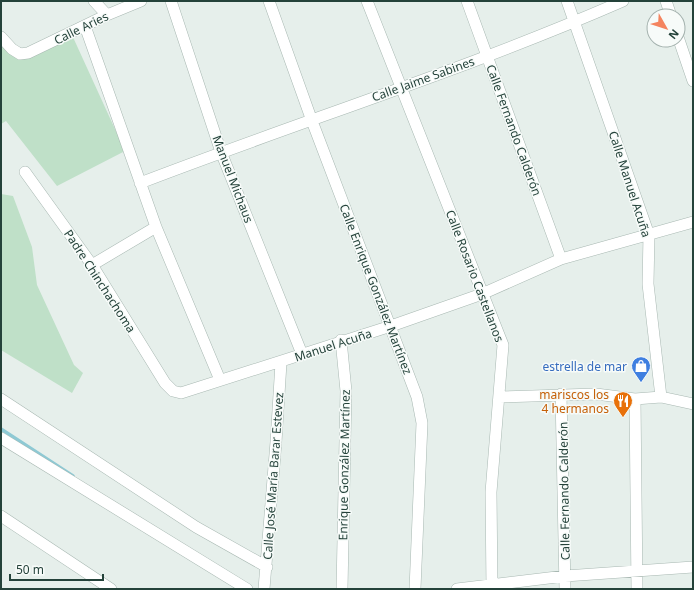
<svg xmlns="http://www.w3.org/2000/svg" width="694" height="590" font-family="'Noto Sans',sans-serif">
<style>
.green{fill:#bfe0c8}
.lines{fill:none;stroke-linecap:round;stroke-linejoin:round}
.stream{stroke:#8ec9d4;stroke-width:3.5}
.street-casing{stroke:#a8b8b2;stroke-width:12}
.street{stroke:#fff;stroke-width:11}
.labels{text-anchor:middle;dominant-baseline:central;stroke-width:3;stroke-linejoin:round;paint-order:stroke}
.street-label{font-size:12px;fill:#24423a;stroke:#f7fbf9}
.shop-label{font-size:12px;fill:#366cbe;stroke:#f7fbf9;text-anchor:end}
.food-label{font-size:12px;fill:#c56008;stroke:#f7fbf9;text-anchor:end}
</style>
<rect width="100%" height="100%" fill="#e6efeb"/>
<path class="green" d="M1,31L24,57L72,35L125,151L57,186L6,121L1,124Z
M1,194L13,196L32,247L37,285L74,365L83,373L72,393L1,350Z"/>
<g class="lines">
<path class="stream" d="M1,429L73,476"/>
<g class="street-casing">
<path id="street" d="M94,1L107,15
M171,1L221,152L302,354
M269,1L312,121L417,397L422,423L415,589
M367,1L503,345L491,492L492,589
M467,1L561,259
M567,1L649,235L648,284L661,397
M666,1L671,16
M85,26L156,227L220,380
M1,37L12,49L20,54L28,53L107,15L141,1
M678,37L693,81
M25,172L92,265L165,383L173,391L181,393L391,326L482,294L561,259L693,222
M140,183C301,121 465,70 623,1
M92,265L156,227
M341,340L346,391L342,589
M561,394L565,589
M499,397L596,394L635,399L661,397L693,404
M1,399L196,527L267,567
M635,399L637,589
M1,438L247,589
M1,516L111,589
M264,589L276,442L281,363
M457,589L565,576L693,567"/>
</g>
<use href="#street" class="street"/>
</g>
<defs>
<g id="shop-pin" transform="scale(1)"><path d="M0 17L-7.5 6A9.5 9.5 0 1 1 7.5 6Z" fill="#3f7fe0" stroke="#f7fbf9"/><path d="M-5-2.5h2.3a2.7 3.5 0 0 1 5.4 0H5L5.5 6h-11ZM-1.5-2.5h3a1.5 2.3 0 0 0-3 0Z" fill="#fff"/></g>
<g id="restaurant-pin" transform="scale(1)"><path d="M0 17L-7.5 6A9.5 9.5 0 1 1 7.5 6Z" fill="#e8710a" stroke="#f7fbf9"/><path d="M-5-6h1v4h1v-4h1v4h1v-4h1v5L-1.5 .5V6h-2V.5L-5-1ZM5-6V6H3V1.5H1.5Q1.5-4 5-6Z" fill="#fff"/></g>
</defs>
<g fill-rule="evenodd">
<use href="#shop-pin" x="641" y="366"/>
<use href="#restaurant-pin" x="623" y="401"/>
</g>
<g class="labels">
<g class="street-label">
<text transform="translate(81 28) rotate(-26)">Calle Aries</text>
<text transform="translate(423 79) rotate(-20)">Calle Jaime Sabines</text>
<text transform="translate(514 130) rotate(70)">Calle Fernando Calderón</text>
<text transform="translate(233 179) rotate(69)">Manuel Michaus</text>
<text transform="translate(630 184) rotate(72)">Calle Manuel Acuña</text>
<text transform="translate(475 276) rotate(69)">Calle Rosario Castellanos</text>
<text transform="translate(100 281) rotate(57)">Padre Chinchachoma</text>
<text transform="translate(376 289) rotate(69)">Calle Enrique González Martínez</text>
<text transform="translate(333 345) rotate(-18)">Manuel Acuña</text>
<text transform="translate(344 465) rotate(-89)">Enrique González Martínez</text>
<text transform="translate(273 476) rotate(-86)">Calle José María Barar Estevez</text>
<text transform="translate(564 491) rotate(-91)">Calle Fernando Calderón</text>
</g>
<g class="shop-label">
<text x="627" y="366">estrella de mar</text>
</g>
<g class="food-label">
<text x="609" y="394">mariscos los<tspan x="609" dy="14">4 hermanos</tspan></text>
</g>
</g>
<rect width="694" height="590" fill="none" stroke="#24423a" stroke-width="4"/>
<g transform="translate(666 28) rotate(129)"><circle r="19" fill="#f7fbf9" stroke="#a3b1ad"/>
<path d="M0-3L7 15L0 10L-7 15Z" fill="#f4845f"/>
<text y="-6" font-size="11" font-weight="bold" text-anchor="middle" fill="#24423a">N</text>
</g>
<path d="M10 574v6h93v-6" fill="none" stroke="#24423a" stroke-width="2"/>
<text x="16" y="574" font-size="12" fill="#24423a" stroke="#f7fbf9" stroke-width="3" paint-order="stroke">50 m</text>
</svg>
